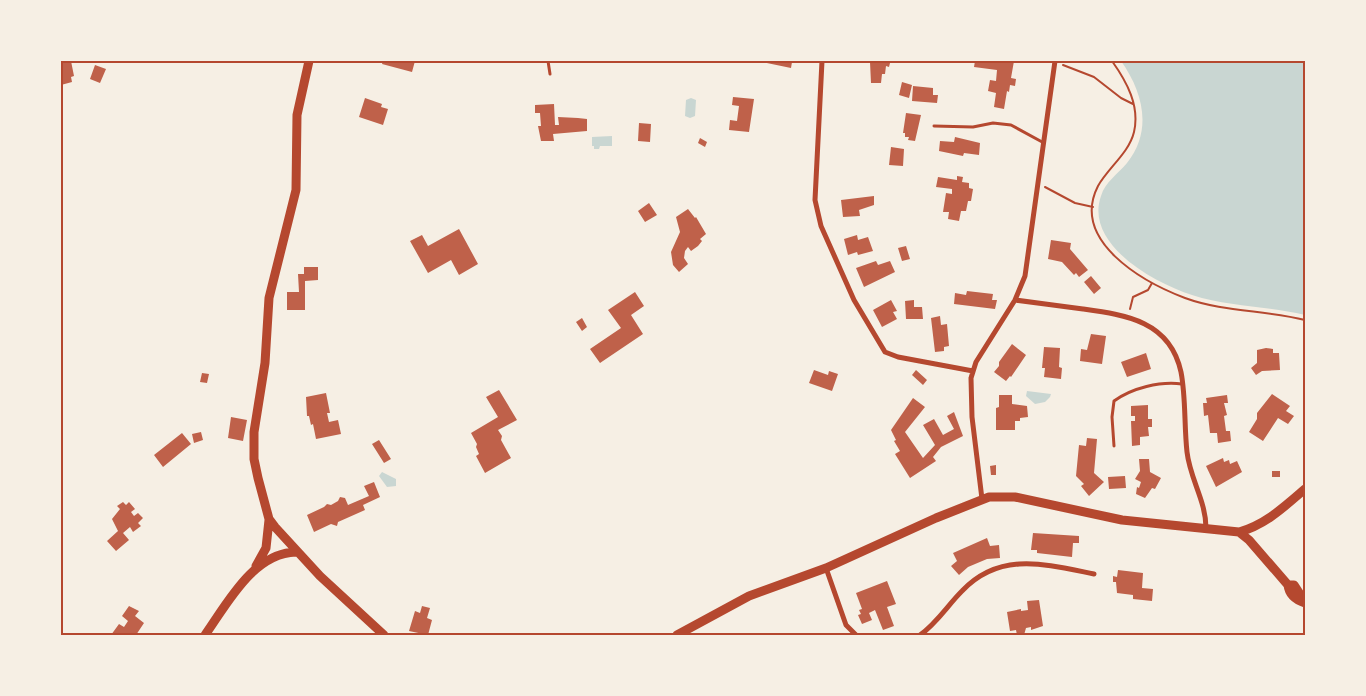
<svg xmlns="http://www.w3.org/2000/svg" width="1366" height="696" font-family="Inter,sans-serif">
<style>
.water{fill:#c9d6d2}
.building{fill:#bf614a}
.lines{fill:none;stroke-linecap:round;stroke-linejoin:round}
.path{stroke:#b5482f;stroke-width:2}
.service{stroke:#b5482f;stroke-width:3}
.minor{stroke:#b5482f;stroke-width:5}
.tertiary{stroke:#b5482f;stroke-width:9}
.neatline{fill:none;stroke:#b5482f;stroke-width:2}
</style>
<rect width="100%" height="100%" fill="#f6efe4"/>
<path class="water" d="M1121,61H1305V315C1268,306 1229,307 1192,295C1154,283 1084,244 1101,196C1105,182 1118,174 1127,163C1153,130 1143,92 1121,61Z
M691,98L696,100L695,116L690,118L685,116L686,100Z
M612,136V146H600L599,149H594V146H592V137Z
M1027,391L1051,394L1050,397L1045,402L1035,404L1026,396Z
M382,472L396,479V486L387,487L379,476Z"/>
<path class="building" d="M61,61H71L74,76L71,77L72,82L61,85Z
M383,61H415L412,72L382,64Z
M757,61H787L792,62L791,68Z
M887,61L890,63L889,67L886,66L885,74H882L881,83H871L870,62Z
M975,61H1014L1011,78L1016,79L1015,86L1010,85L1009,92L1007,91L1004,109L994,107L996,93L988,91L990,80L996,81L997,70L974,67Z
M95,65L106,69L100,83L90,79Z
M902,82L912,85L909,98L899,95Z
M913,86L933,88V95H938L937,103L912,101Z
M733,97L754,99L749,132L729,130L730,120L737,121L739,106L732,105Z
M365,98L382,104L381,107L388,109L383,125L359,117Z
M554,104L555,125H559L558,117L578,118L587,119V131L553,134L554,141H541L538,126H541L540,113H535V105Z
M906,113L921,115L915,141L908,140L909,137H905V133H903Z
M639,123L651,124L650,142L638,141Z
M955,137L980,143L979,155L964,153L963,156L939,151L940,141L954,142Z
M700,138L707,142L705,147L698,143Z
M891,147L904,149L903,166L889,165Z
M957,176L963,177L962,182L969,183V188L973,189L971,201H968L966,211H961L959,221L948,219L949,212H943L946,193L952,194V189L936,187L938,177L957,180Z
M874,196V205L859,210L860,216L843,217L841,200Z
M649,203L657,215L645,222L638,211Z
M688,209L695,218L696,217L706,234L700,239L702,241L698,246L691,251L688,247L685,251L684,258L688,264L679,272L673,265L671,252L680,232L676,217Z
M459,229L478,264L459,275L451,260L428,273L410,241L422,235L428,246Z
M857,235L858,240L868,237L873,251L858,255L857,252L848,255L844,239Z
M1051,240L1071,243L1070,249L1088,270L1079,277L1076,273L1074,275L1062,262L1048,259Z
M906,246L910,259L902,261L898,248Z
M876,261L878,265L890,261L895,272L864,287L856,268Z
M304,267H318V280L305,281V310H287V292H299L298,274H304Z
M1091,276L1101,288L1094,294L1084,282Z
M967,291L993,294L992,300H997L995,309L954,304L955,293L966,295Z
M635,292L644,306L631,315L643,334L600,363L590,349L621,328L608,310Z
M891,300L897,311L893,312L897,319L882,327L873,310Z
M914,300V307H922L923,319H906L905,301Z
M940,316L941,325L947,324L949,346L944,347V351L935,352L931,318Z
M582,318L587,327L582,331L576,322Z
M1091,334L1106,336L1102,364L1080,361L1081,349L1087,350Z
M1012,344L1026,355L1011,377L1010,376L1006,381L994,372L999,366V362Z
M1044,347L1060,348L1059,367L1062,368L1061,379L1044,377L1045,368H1042Z
M1266,348L1273,349V353H1279L1280,370L1262,371L1256,375L1251,368L1257,363V350Z
M1146,353L1151,369L1127,377L1121,362Z
M814,370L828,375L829,371L838,374L832,391L809,383Z
M916,370L927,380L923,385L912,375Z
M202,373L209,374L207,383L200,382Z
M499,390L517,420L498,430L502,436L501,440L511,458L485,473L476,456L479,454L476,447L477,444L471,433L498,417L486,397Z
M326,393L330,413H327L329,422L338,420L341,434L316,439L313,424L311,425L309,416H307L306,397Z
M1272,394L1290,406L1286,411L1294,416L1288,424L1278,418L1263,441L1249,432L1257,419V413Z
M999,395H1012V404L1027,406L1028,417L1020,418V421H1015V430H996V408L999,407Z
M1227,395L1228,403H1224L1227,415L1224,416L1226,431H1230L1231,441L1218,443L1217,433H1210L1208,415L1204,416L1203,403H1207L1206,398Z
M913,398L925,407L905,432L923,458L935,445L923,425L934,419L943,435L954,429L947,416L954,412L963,436L941,447L933,457L936,461L910,478L895,454L900,451L894,441L896,440L891,430Z
M1148,405V419H1152V427H1148L1149,436L1140,437V445L1132,446L1131,421H1135V416H1131V406Z
M231,417L247,420L243,441L228,438Z
M201,432L203,440L194,443L192,434Z
M182,433L191,444L163,467L154,455Z
M1087,438L1097,439L1094,473L1104,482L1089,496L1081,486L1084,484L1076,476L1079,445L1086,446Z
M379,440L391,459L384,463L372,444Z
M1223,458L1224,462L1229,460L1230,464L1237,461L1242,472L1216,487L1206,466Z
M1139,459H1149L1150,472L1161,478L1155,489L1152,488L1145,498L1136,494L1137,487L1139,488L1141,482L1135,479L1140,471Z
M996,465V475H991L990,466Z
M1272,471H1280V477H1272Z
M1125,476L1126,488L1109,489L1108,477Z
M374,482L380,497L363,505L365,510L338,522L337,526L331,524L314,532L307,515L324,507L327,504L331,505L338,501L340,497L345,498L348,505L369,496L364,486Z
M123,502L126,505L129,502L135,509L131,512L134,516L138,513L143,518L138,523L141,526L133,532L130,527L123,533L129,540L116,551L107,541L118,531L112,519L120,509L117,506Z
M1033,533L1079,536V543H1073L1072,557L1037,553V550H1031Z
M987,538L990,546L999,545L1000,558L987,559L968,567L959,575L951,566L957,561L953,553Z
M1118,570L1143,573L1142,588L1153,589L1152,601L1133,599V595L1117,593L1116,582H1113V576L1117,577Z
M887,581L896,604L887,607L894,626L883,630L875,610L869,613L872,620L862,624L858,615L861,614L859,610L862,609L856,593Z
M1039,600L1043,626L1031,630V627L1026,628L1024,635H1017L1016,630L1010,631L1007,612L1021,609V611L1028,610L1027,601Z
M129,606L139,611L135,616L144,623L136,635H111L119,624L124,627L128,621L122,616Z
M422,606L430,608L427,618L432,620L428,635L409,631L415,611L420,613Z"/>
<g class="lines">
<path class="path" d="M1112,61C1127,82 1140,106 1134,132C1129,153 1108,168 1098,186C1070,241 1143,282 1185,298C1223,312 1266,310 1305,320
M1063,65L1094,77L1121,98L1133,104
M1045,187L1075,203L1093,207
M1130,309L1133,297L1148,290L1152,283"/>
<path class="service" d="M548,61L550,74
M934,126L973,127L993,123L1011,125L1044,143
M1114,446L1112,417L1114,401C1132,388 1160,381 1182,384"/>
<path class="minor" d="M822,61L815,200L821,226L854,300L885,352L898,357L973,371
M1015,300C1038,303 1060,306 1083,309C1126,315 1170,321 1181,372C1186,398 1184,425 1187,452C1190,479 1206,501 1206,528
M982,499L972,417L971,378L976,362L1015,300L1025,276L1055,61
M826,568L846,625L856,635
M920,635C937,623 947,606 962,591C1000,551 1045,564 1094,574"/>
<path class="tertiary" d="M309,61L297,115L296,190L269,298L265,363L254,432V459L258,478L269,519L275,527L320,576L384,635
M1239,532L1249,540L1288,585C1289,594 1296,600 1305,603
M256,566L266,548L269,520
M1288,585H1294L1305,602
M205,635C227,604 253,553 296,552
M677,635L749,596L826,568L936,518L989,497H1015L1122,520L1239,532C1265,525 1284,507 1305,489"/>
</g>
<rect width="1366" height="696" fill="none" stroke="#f6efe4" stroke-width="125"/>
<rect x="62" y="62" width="1242" height="572" class="neatline"/>
</svg>
